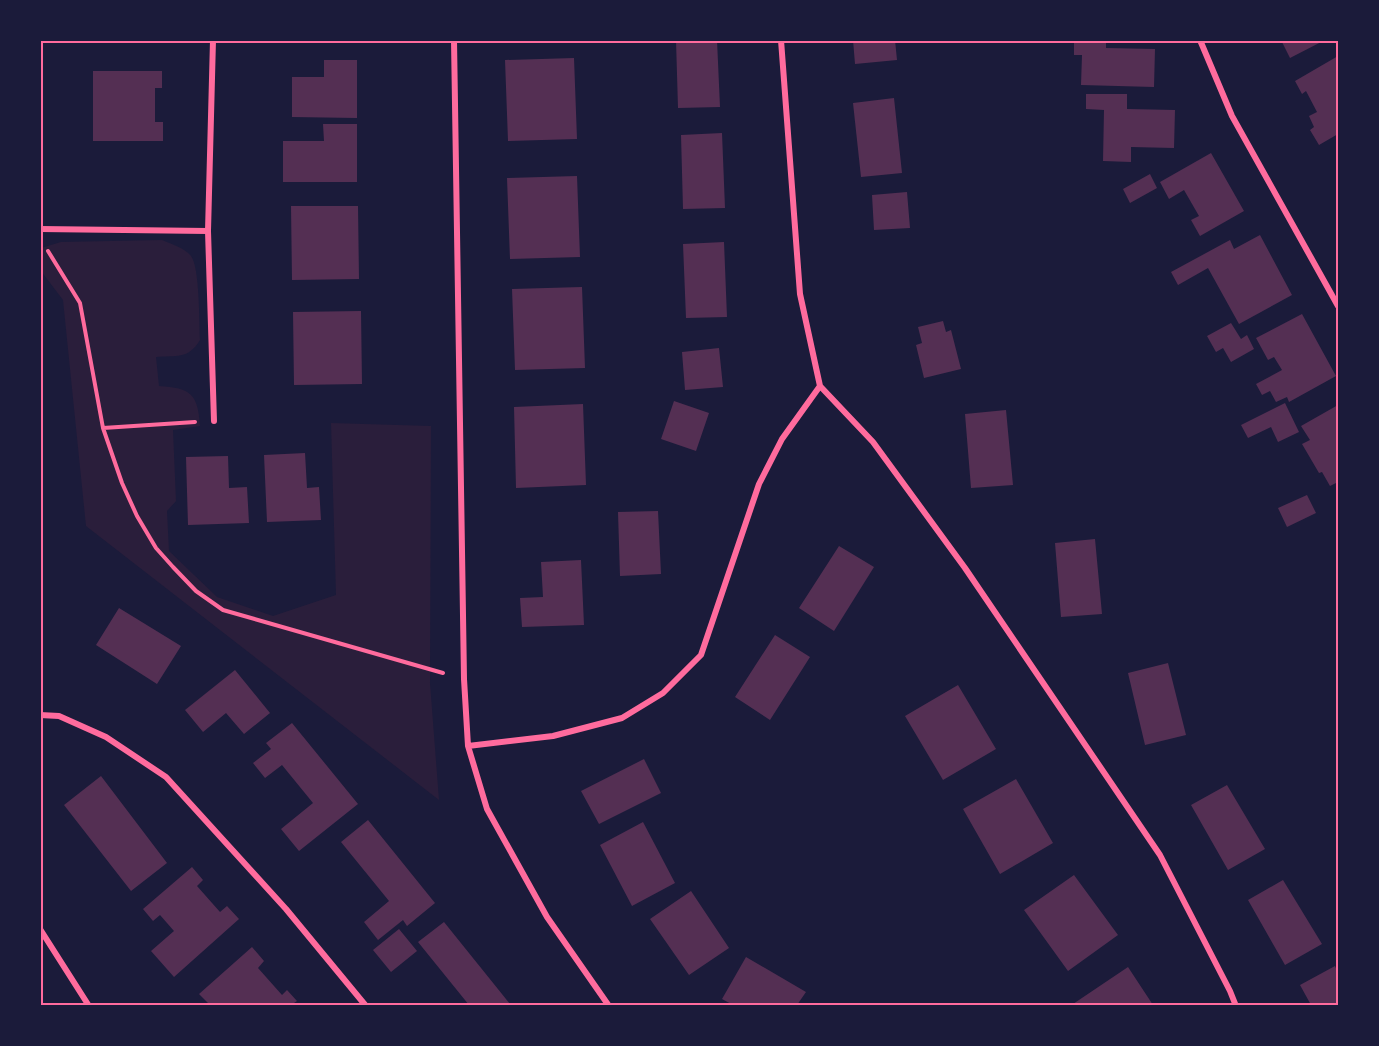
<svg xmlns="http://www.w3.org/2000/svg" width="1379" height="1046" font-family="'Open Sans',sans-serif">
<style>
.green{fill:#2a1e3b}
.building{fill:#542f53}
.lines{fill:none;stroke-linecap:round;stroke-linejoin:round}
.path{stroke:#ff6b9d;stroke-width:4}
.minor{stroke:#ff6b9d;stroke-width:6}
.neatline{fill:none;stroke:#ff6b9d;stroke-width:2}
</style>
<rect width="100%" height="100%" fill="#1b1b3a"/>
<path class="green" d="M162,240C171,244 185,248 191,256C200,268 199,323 200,340C188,360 176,355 156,357L159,386C191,388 198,394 200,426L173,430L176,501L167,511L169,551L217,597L273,616L336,595L331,423L431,426L430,683L439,800L86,526L63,300L41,271V248L61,242Z"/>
<path class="building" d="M676,40H717L720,107L678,108Z
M853,40H895L897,60L855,64Z
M1074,40H1106V48L1155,49L1154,87L1081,85L1082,55H1074Z
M1281,40H1325L1290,58Z
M1338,56V134L1319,145L1310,130L1314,127L1309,116L1317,112L1306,91L1302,94L1295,81Z
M574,58L577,139L508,141L505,60Z
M324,60H357V118L292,117V77H324Z
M93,71H162V88H155V122H163V141H93Z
M1086,94H1127V109L1175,110L1174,148L1131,147V162L1103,161L1104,110L1086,109Z
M894,98L902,173L861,177L853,103Z
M323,124H357V182H283V141H324Z
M722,133L725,208L683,209L681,135Z
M1211,153L1244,211L1200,236L1191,220L1199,216L1184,190L1169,199L1160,182Z
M1150,174L1157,188L1130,203L1123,189Z
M577,176L580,257L510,259L507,178Z
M907,192L910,228L874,230L872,195Z
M291,206H358L359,279L292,280Z
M1260,235L1292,295L1239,324L1208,268L1178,285L1171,272L1230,240L1234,249Z
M724,242L727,317L686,318L683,244Z
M582,287L585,368L515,370L512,289Z
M361,311L362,384L294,385L293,312Z
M1302,314L1336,376L1289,402L1287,397L1276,402L1270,391L1262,395L1256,384L1282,370L1274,357L1268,360L1256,338Z
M943,321L946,332L951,330L961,369L924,378L916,345L922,343L918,327Z
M1231,323L1241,339L1247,335L1254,349L1231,362L1223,348L1216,352L1207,336Z
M719,348L723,387L685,390L682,352Z
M674,401L709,413L696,451L661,439Z
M1285,403L1299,432L1278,442L1271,427L1248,438L1241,425Z
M583,404L586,485L516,488L514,407Z
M1338,405V482L1330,486L1322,472L1319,473L1302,444L1310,440L1301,426Z
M1006,410L1013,485L971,488L965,414Z
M305,453L307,488L319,487L321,520L267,522L264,455Z
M228,456L229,488L247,487L249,523L188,525L186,457Z
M1307,495L1316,513L1287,527L1278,508Z
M658,511L661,574L620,576L618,512Z
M1095,539L1102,614L1061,617L1055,543Z
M839,546L874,567L834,631L799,608Z
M581,560L584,625L522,627L520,598L543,597L541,562Z
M119,608L181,646L157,684L96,645Z
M775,635L810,657L770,720L735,697Z
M1168,663L1186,735L1145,745L1128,673Z
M235,670L270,713L244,734L226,713L203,732L185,710Z
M958,685L996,749L943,780L905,716Z
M292,723L358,804L299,851L281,829L313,803L282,765L265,778L253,763L271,749L266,743Z
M644,759L661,793L599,824L581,791Z
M101,776L167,863L131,891L64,805Z
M1016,779L1053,843L1000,874L963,809Z
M1227,785L1265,849L1228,870L1191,805Z
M368,820L435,903L407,926L403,920L378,940L364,922L389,901L341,842Z
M643,822L675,883L632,906L600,845Z
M192,867L203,880L197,886L220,912L227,906L239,919L174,977L151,951L174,931L160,915L153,921L143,909Z
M1074,875L1118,935L1068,971L1024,910Z
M1283,880L1322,944L1285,965L1248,900Z
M691,891L729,948L689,975L650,919Z
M444,922L510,1004L507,1005H469L418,942Z
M399,929L417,951L391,972L373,950Z
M252,947L264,961L258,968L282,995L287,990L297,1001L291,1005H210L199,994Z
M746,957L806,992L797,1005H733L722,999Z
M1335,966L1338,973V1005H1311L1300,985Z
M1128,967L1153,1005H1075L1073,1004Z"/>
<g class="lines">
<path class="path" d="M48,251L80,303L103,428L122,483L137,516L156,548L173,567L196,591L223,610L443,673
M103,428L195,422"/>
<path class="minor" d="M213,40L208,231L214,421
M454,40L464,679L468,746L487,809L547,917L609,1006
M781,40L800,294L820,386L873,442L965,568L1160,855L1230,991L1236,1006
M1200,40L1232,116L1338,306
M40,229L208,231
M40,715L59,716L106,737L166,777L286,909L366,1006
M468,746L553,736L622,718L663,693L701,655L759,484L782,439L820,386
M40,929L89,1006"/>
</g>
<rect width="1379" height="1046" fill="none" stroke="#1b1b3a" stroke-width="84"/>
<rect x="42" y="42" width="1295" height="962" class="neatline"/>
</svg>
